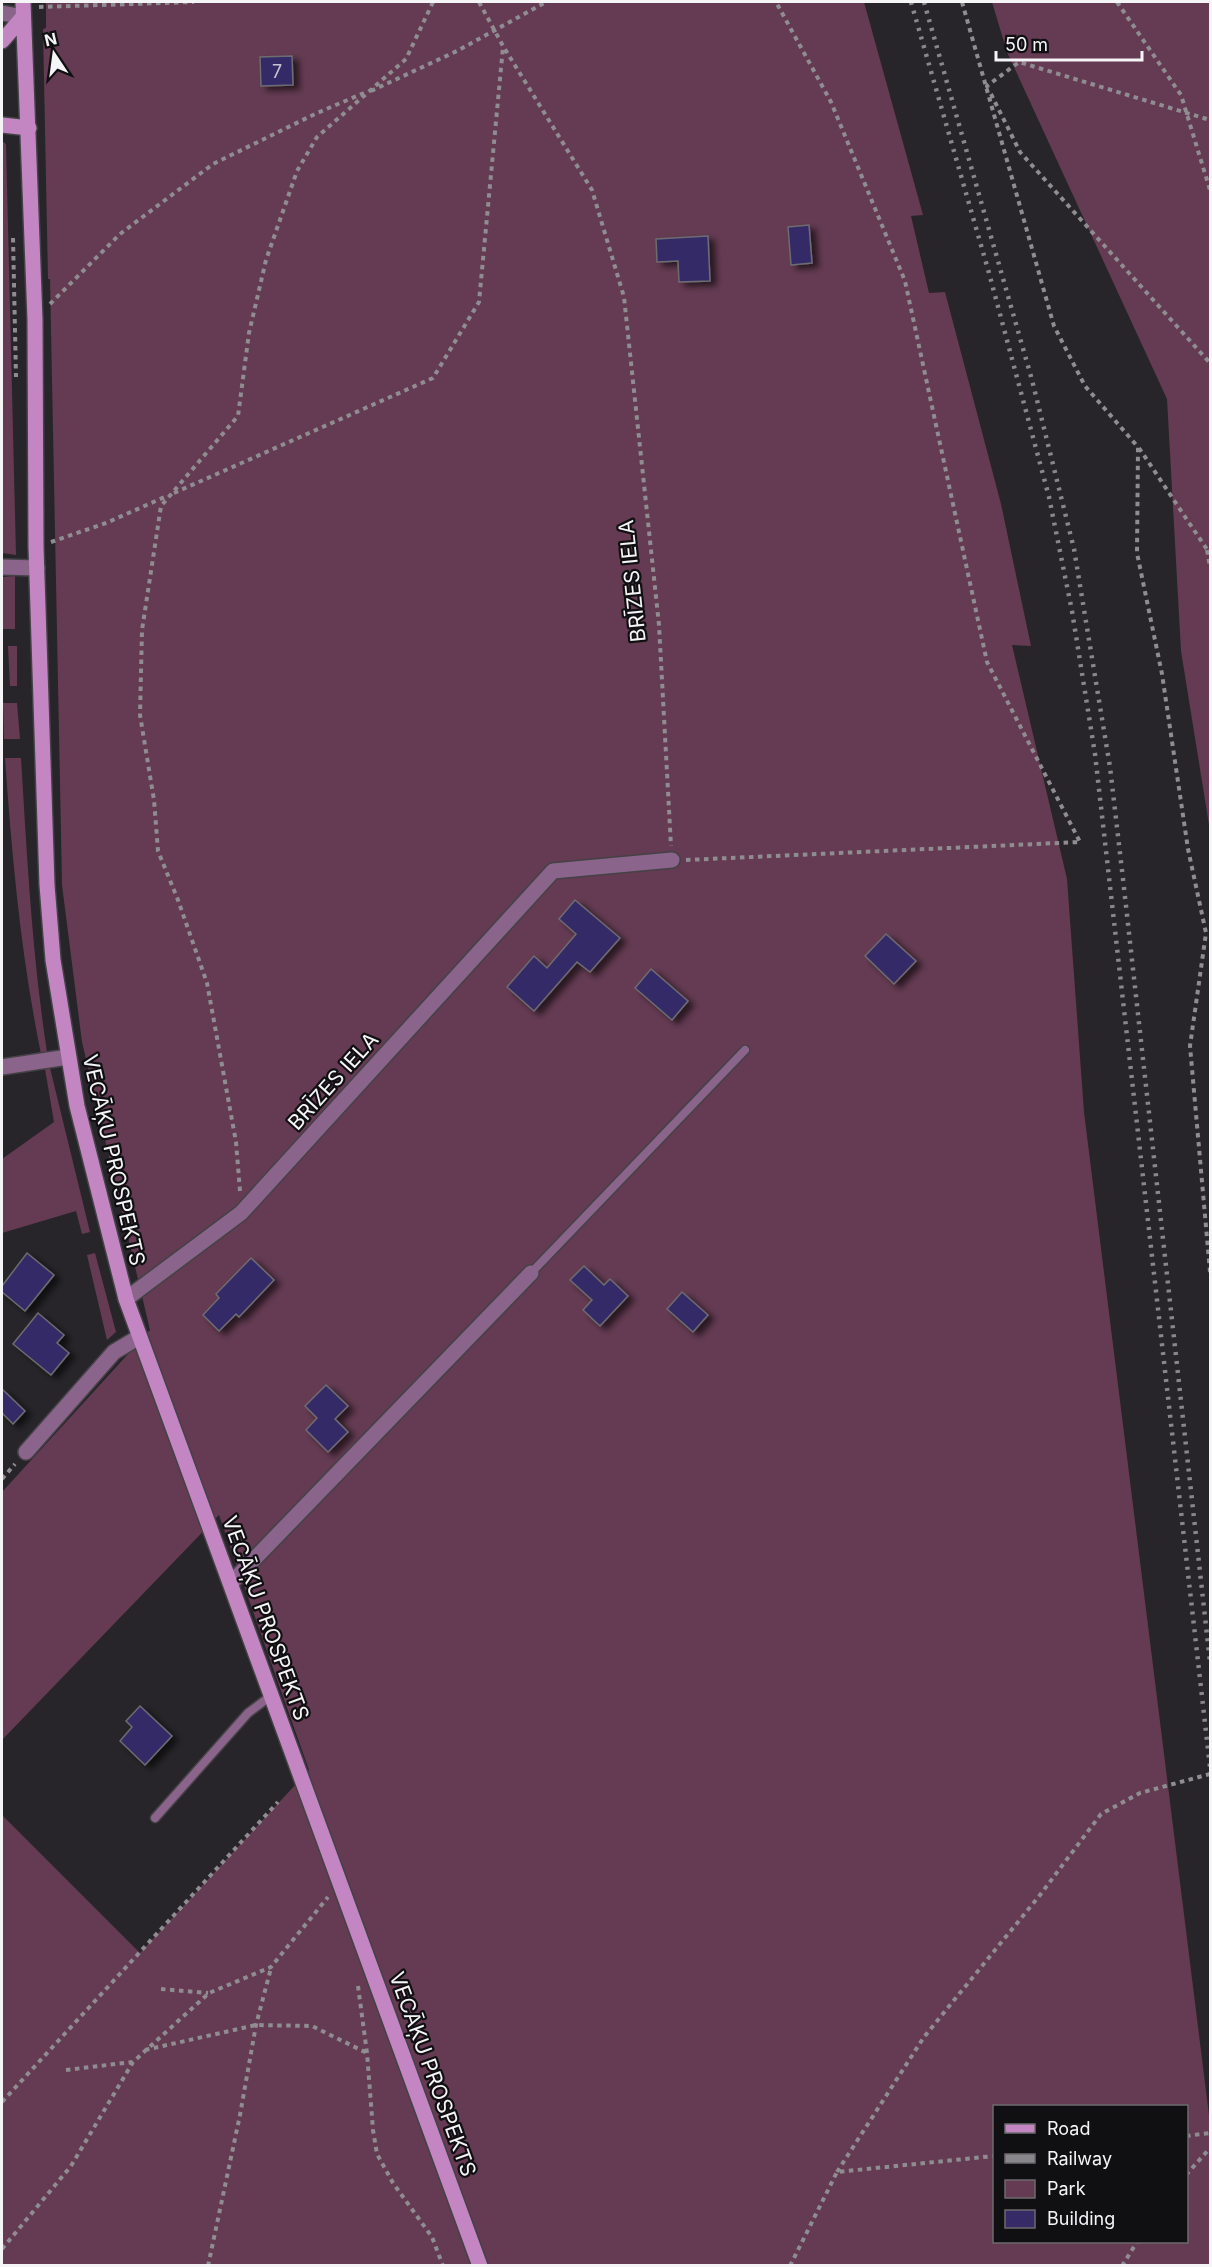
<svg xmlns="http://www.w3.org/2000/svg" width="1212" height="2267" font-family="Inter,sans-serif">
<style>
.green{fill:#643b52;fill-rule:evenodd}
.building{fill:#362a67;stroke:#6c6c71;stroke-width:1.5;filter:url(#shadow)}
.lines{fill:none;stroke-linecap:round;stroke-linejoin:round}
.service-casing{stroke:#444246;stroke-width:11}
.minor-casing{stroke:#444246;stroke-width:18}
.secondary-casing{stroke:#444246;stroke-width:18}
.path{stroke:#8f8d91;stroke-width:4;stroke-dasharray:4.5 4.5;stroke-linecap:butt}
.service{stroke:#8a648a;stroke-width:8}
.minor{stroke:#8a648a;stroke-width:15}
.secondary{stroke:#c386c3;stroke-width:15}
.rail{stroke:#89878b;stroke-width:4.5;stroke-dasharray:3 6;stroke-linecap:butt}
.labels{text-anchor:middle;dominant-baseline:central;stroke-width:4.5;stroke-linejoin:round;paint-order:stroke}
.number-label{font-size:18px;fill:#c5c2d3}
.street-label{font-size:21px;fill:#f5f4f7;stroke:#100f11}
</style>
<defs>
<filter id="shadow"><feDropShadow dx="6" dy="4" stdDeviation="3" flood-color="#0009"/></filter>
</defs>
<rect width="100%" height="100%" fill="#272529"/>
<path class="green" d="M46,2H864L923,215L911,216L929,293L945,292L1001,504L1031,646L1012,645L1067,879L1084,1112L1210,2123V2265H2V1815L140,1953L309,1770L219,1515L2,1740V1492L150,1330L82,1042L62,885L50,279H48L43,29L46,28ZM994,2106H1186V2242H994Z
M992,2H1210V831L1181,651L1167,399L1007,52Z
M2,141L6,144L16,555L2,553Z
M15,576V629H2V577Z
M8,646H17V686H10Z
M3,703H17L20,739H4Z
M5,758H21C27,856 32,954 47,1052L41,1054C21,956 12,858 5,758Z
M50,1068L90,1232L82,1234L76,1211L2,1233V1159L54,1122L45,1069Z
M95,1253L116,1332L107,1340L87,1255Z"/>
<path class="building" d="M292,56L293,85L261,86L260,57Z
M809,225L812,263L791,265L788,227Z
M708,236L710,281L679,282L678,261L657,262L656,239Z
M575,900L620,938L590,972L577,962L534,1011L507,987L534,956L547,968L576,934L559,919Z
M886,934L916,961L894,984L865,956Z
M651,969L688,1001L672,1020L635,988Z
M27,1253L54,1275L25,1311L2,1292V1286Z
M251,1258L274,1280L239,1317L236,1314L219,1331L203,1315L219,1298L216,1294Z
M584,1266L604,1285L610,1279L628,1296L600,1326L583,1310L592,1300L570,1280Z
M682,1292L708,1315L693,1332L667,1309Z
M38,1313L64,1335L57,1343L69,1353L51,1375L13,1344Z
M326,1385L348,1406L335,1419L348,1432L328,1452L306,1430L317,1418L305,1406Z
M2,1389L25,1411L13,1424L2,1413Z
M140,1706L172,1736L145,1765L120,1741L132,1727L126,1721Z"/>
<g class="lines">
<g class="service-casing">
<path id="service" d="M531,1273L745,1050
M155,1818L248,1713L272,1695"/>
</g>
<g class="minor-casing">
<path id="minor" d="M2,13L23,17
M2,567L37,568
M2,1067L68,1057
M126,1299L241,1213L553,871L672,860
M26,1452L114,1352L139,1337
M231,1583L531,1273"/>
</g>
<g class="secondary-casing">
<path id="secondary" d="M23,2L35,320L36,547L47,885L53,960L77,1106L126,1299L480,2266
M2,41L23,17
M2,125L29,128"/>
</g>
<path class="path" d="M479,2L503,46L592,190L624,297L659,625L671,846
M962,2L1054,326L1085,386L1138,447L1137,553L1162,674L1188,849L1206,933L1190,1046L1210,1272
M1117,2L1181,95L1210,190
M39,7L194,2
M988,88L987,86L1019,62L1210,120
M371,91L457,51L546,2
M991,94L1020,152L1210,363
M13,238L16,377
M50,304L120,234L213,164L317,113L364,93
M1139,448L1210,554
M174,493L433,378L479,302L503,47
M51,542L106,523L167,496
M1207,550L1210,567
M686,860L1080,842L987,662L905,281L831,102L776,2
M240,1191L236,1142L207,983L178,900L158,851L154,800L140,715L142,630L161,506L238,416L249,333L266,260L297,171L317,137L406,59L433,2
M2,1479L15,1464
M358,1986L367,2053L373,2130L377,2154L393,2183L432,2237L443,2266
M161,1989L208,1993
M145,2050L256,2025L312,2026L367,2053
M66,2070L132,2062
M2,2102L278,1802
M1186,2136L1210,2133
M837,2172L924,2037L1040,1895L1101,1814L1140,1793L1210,1774
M1186,2175L1210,2148
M2,2249L71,2166L133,2062L209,1993L271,1967L328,1897
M208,2266L240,2115L256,2025L271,1968
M790,2266L837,2172L994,2156
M1122,2266L1137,2242"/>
<use href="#service" class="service"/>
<use href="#minor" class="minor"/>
<use href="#secondary" class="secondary"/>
<path class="rail" d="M911,2L989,273L1049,497L1072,611L1095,754L1210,1767
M924,2L1032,380L1074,549L1110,767L1123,879L1210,1662"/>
</g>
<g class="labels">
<g class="number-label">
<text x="277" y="71">7</text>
</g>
<g class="street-label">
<text transform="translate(632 581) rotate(-96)">BRĪZES IELA</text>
<text transform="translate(333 1081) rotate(-48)">BRĪZES IELA</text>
<text transform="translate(114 1160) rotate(77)">VECĀĶU PROSPEKTS</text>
<text transform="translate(266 1618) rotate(70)">VECĀĶU PROSPEKTS</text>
<text transform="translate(433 2074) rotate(70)">VECĀĶU PROSPEKTS</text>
</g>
</g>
<rect width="1212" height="2267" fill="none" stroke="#f5f4f7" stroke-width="6"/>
<rect x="993" y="2105" width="195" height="138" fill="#100f11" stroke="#6c6b6d" stroke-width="1.5"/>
<rect x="1005" y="2124" width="30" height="9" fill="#c386c3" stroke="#6c6b6d" stroke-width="1.5"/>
<text x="1047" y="2135" font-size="18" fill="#f5f4f7">Road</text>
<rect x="1005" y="2154" width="30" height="9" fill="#89878b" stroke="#6c6b6d" stroke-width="1.5"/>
<text x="1047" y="2165" font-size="18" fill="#f5f4f7">Railway</text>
<rect x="1005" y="2180" width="30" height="18" fill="#643b52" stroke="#6c6b6d" stroke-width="1.5"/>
<text x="1047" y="2195" font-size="18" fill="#f5f4f7">Park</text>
<rect x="1005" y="2210" width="30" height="18" fill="#362a67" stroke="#6c6b6d" stroke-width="1.5"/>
<text x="1047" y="2225" font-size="18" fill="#f5f4f7">Building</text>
<g transform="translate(54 54) rotate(347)" stroke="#100f11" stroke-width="4.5" paint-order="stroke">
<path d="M0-4.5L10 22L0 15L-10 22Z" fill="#f5f4f7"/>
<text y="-9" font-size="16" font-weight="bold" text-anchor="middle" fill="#f5f4f7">N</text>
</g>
<path d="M996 51v9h146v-9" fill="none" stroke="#f5f4f7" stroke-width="3"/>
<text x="1005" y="51" font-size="18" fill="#f5f4f7" stroke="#100f11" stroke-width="4.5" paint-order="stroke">50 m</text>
</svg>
